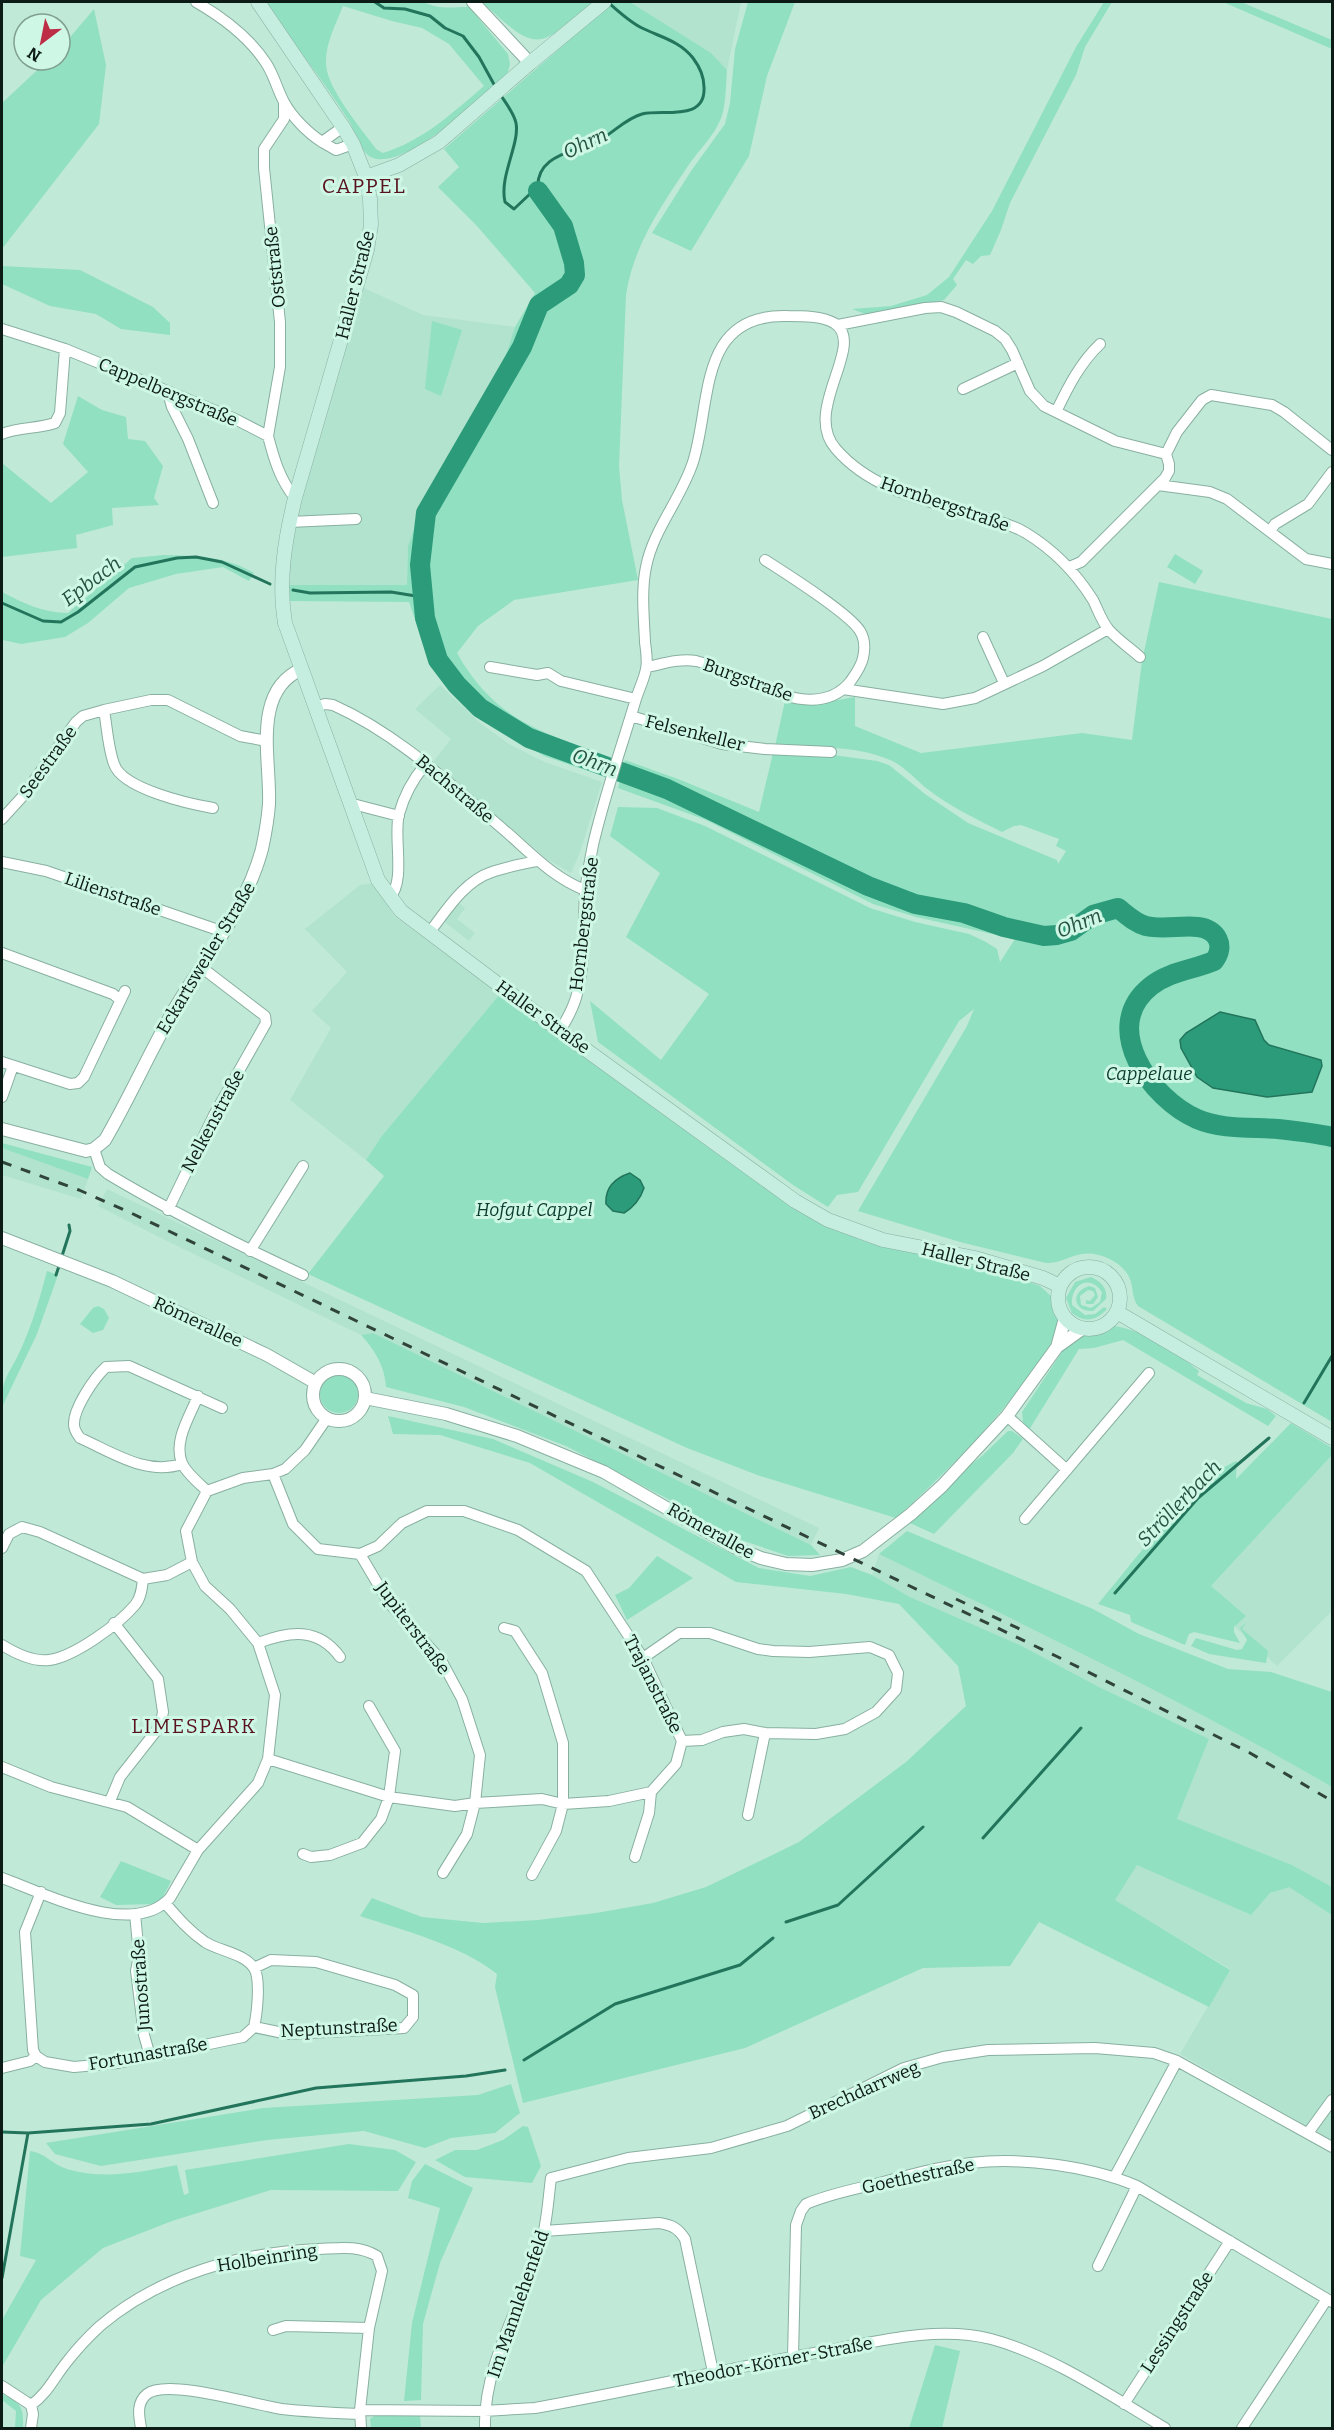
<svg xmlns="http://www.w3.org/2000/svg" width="1334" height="2430" font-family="Bitter,serif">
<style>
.built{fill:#b1e3ce}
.green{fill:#91e0c2;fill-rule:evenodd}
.water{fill:#2c9b79;stroke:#22755b;stroke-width:1.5}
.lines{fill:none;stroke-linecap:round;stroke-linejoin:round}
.stream{stroke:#22755b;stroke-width:3}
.river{stroke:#2c9b79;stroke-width:20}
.minor-casing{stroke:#88b0a0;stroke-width:12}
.tertiary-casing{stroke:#88b0a0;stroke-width:14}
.secondary-casing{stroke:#88b0a0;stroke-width:15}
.minor{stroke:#fff;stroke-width:10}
.tertiary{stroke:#fff;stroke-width:12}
.secondary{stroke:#c5eee1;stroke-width:14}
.rail{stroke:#30443c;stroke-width:3;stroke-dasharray:10 10;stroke-linecap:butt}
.labels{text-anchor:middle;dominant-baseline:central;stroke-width:6;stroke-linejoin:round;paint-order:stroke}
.street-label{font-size:18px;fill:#0c1b15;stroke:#cef7e6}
.park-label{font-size:18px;font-style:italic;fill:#0a3a2c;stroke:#cef7e6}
.water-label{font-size:20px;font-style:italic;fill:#265242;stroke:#cef7e6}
.neighbourhood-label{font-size:20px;letter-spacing:1.5px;fill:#59131e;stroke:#cef7e6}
.quarter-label{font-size:21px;letter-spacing:1.5px;fill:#59131e;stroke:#cef7e6}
</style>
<rect width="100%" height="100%" fill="#c1e9d8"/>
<path class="built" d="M630,2H741L727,70L711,53Z
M364,288L423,315L515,327L505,358L423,504L408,546L407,585H288L296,513Z
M440,685L480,723L509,744L542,761L602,782L580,852L571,873L547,859L433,762L451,739L415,709Z
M374,883L394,916L500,994L381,1137L366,1160L290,1100L331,1028L312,1011L347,972L305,929L360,885Z
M457,901L465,908L457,919L475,933L469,941L442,920Z
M2,1148L88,1179L81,1199L2,1175Z
M107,1189L819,1528L811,1545L373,1333L361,1335L163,1239L98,1206Z
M1332,1455V1611L1277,1666L1230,1622L1211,1586Z
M879,1554L1115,1669L1244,1736L1332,1787V1887L1292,1865L1177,1819L1209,1739L1101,1688L1020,1645L910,1597L872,1575Z
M1137,1864L1250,1915L1270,1893L1289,1886L1332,1915V2140L1180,2054L1230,1969L1114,1900Z"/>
<path class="green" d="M263,2H423C442,10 449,7 469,7L508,54L510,64L508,72C486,95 406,170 373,158C361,154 355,131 349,121C324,81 291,40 263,2ZM343,6L392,21L422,28L449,44L484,86C451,114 424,140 383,153L376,149C361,128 327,89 326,64C325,44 336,24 343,6Z
M482,2H591L592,5C535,50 538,53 482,2Z
M613,2H630L711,53L727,70C726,84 726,99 723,112C717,134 700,148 688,166C661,206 633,247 626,295L619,466L622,500L638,580L514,600L478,626L457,653C496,722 542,731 612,759L606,777L544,756L496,728L456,695L430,662L409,602L288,601V585H407L408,546L423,504L505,358L515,327L535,293L477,226L438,187L459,167L444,149Z
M748,2H795L767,76L749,156L691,251L652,233L691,171L725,124L730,103L735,49Z
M1104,2H1112L1085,47L1076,75L1010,203L1001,230L990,255L981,256L973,264L966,260L953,279L957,285L944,300L868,315L852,309L891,306L927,295L949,277L992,211L1076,47Z
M1223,2H1241L1332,40V49Z
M94,9L106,65L99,124L2,249V103L48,60H60V49Z
M2,266L80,270L153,307L170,323V335L121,329L96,314L50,306L2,284Z
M432,321L462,330L441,396L425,389Z
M78,396L102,410L126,417L128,439L145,441L163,466L154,498L159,505L112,508L113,525L76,535L77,548L2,557V463L51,503L88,472L63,444Z
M1175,554L1203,571L1195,584L1167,567Z
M164,555C197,556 225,556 254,573L249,581L223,567L176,574L129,588L88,623L65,637L21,644L3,640L2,641V592C23,603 44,613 68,613L132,558Z
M1159,582L1332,619V1422L1138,1306C1131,1297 1134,1285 1128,1275C1120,1261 1098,1251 1082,1254C1069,1256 1061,1263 1046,1263L960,1242L858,1211L967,1026L974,1009L959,1021L858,1192L837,1195L828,1207L793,1185L598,1042L590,1001L661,1060L709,994L626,937L660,873L610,836L618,807L657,808L705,826L870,908L915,922L969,934L986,942L997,949L1000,962L1015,939L916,917L873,904L706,820L618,788L625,760L678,779L759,812L773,753L833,755L877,761L889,765L925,794L968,823L1057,860L1058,864L1066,851L1056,846L1059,839L1021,825L1014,826L1002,832C976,819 949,806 926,788C914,778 904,766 890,760C857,745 810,747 775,746L785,701L821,703L855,697V726L921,753L1082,733L1132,740L1142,661Z
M500,994L551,1033L751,1177L822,1223L866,1242L1001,1272L1040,1286L1053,1298C1054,1310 1061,1317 1057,1329C1052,1349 1036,1368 1023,1384C985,1433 942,1476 896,1518L760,1476L687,1448L308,1274L384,1176L366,1160L381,1137Z
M2,1143L92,1167L88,1179L2,1148Z
M47,1271L58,1275L37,1334L2,1407C1,1378 9,1375 20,1351C32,1325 40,1298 47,1271Z
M1091,1277C1100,1281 1108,1288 1106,1299L1093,1311C1073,1312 1070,1292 1089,1286L1095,1288L1098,1297L1093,1304H1086V1300L1090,1301L1095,1295L1093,1291L1088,1290L1080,1296L1081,1305L1091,1308L1100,1302L1102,1292C1089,1273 1070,1285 1072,1305L1085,1315L1095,1314L1104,1307L1107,1309C1096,1321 1084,1323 1072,1313L1066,1298L1075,1282Z
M98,1306L104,1309L109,1318L103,1330L93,1333L80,1324L93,1308Z
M1114,1326C1146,1331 1175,1351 1199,1371L1197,1375L1246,1403L1267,1409L1276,1416L1268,1426L1123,1340L1094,1348L1079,1349L1029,1430L1023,1422L1022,1412L1066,1346L1083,1333H1094Z
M373,1333L811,1545L820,1555L788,1556L732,1537L668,1499L566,1446L464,1407L386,1387C385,1367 375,1350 361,1335Z
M320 1394a19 19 0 1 1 38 0a19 19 0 1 1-38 0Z
M388,1416L493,1439L593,1482L759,1568L810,1576L851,1567L872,1575L910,1597L1020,1645L1101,1688L1209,1739L1177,1819L1292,1865L1332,1887V1915L1289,1887L1270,1893L1251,1915L1137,1865L1115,1900L1230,1970L1209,2007L1039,1922L1010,1966L923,1968L745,2048L523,2103L495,1987L497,1974C463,1946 402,1930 360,1916L372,1898L422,1917L483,1923L538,1920L596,1913L653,1903L706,1887L799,1842L906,1762L966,1706L958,1666L899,1604L846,1594L736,1582L530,1463L440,1435L393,1434Z
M1291,1423L1332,1448V1455L1211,1586L1246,1616L1234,1627V1632L1240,1643L1194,1632L1189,1634L1185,1645L1131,1622L1130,1615L1098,1604C1126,1571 1200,1472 1237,1461L1236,1479Z
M1008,1431H1012L1023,1439L1013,1453L934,1534L910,1523L960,1473L982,1456Z
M907,1531L1093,1609L1139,1634L1228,1669L1271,1672L1332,1692V1787C1185,1701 1032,1629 879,1554Z
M657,1556L693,1578L627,1620L615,1595L629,1588Z
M1246,1623L1242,1629L1268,1651L1266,1663L1209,1654L1191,1646L1196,1638L1237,1650L1242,1649L1247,1640L1240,1628Z
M121,1861L171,1881L161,1901L155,1904L116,1905L100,1897Z
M511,2084L520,2113L495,2133L451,2138L425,2148L364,2131L267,2140L101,2166L55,2154L46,2143L263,2108L478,2095Z
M523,2126L528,2127L541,2166L532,2183L465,2177L435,2160L455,2150H477L503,2140Z
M349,2144L395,2150L416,2162L398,2191L271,2190L172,2221L103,2248L41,2300L2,2367V2320L36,2260L20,2256L30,2151C44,2152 53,2165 67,2169C104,2180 140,2172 177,2165L184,2195L189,2193L185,2170Z
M425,2164L473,2188L440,2263L423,2324L421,2400L404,2401L412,2323L440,2208L408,2198L412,2181Z
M935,2345L960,2351L942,2428H909Z
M2,2394C21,2403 24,2407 23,2428H15L16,2411L2,2400Z
M377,2414L420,2415L421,2428H371L370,2419Z"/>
<path class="water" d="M1220,1012L1255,1020L1264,1040L1269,1045L1321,1060L1322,1066L1312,1092L1267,1097L1213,1088L1197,1077L1181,1048L1180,1040L1186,1033Z
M630,1173L640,1180L644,1188C640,1200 634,1207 624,1213L613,1211L606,1204C605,1188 615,1178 630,1173Z"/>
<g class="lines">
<path class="stream" d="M375,2L384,8L405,9L430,16L445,28L463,36L479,57L496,88
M500,94C505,102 514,113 516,123C520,144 499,176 505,202L514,209L532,192L538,191C534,153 578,152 603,138C615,131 627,118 642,114C663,109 706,122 704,87C704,77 699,66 693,58C680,41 660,37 642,28C630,22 619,12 609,3
M293,590L310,593L391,592L422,597
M2,603L43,621L61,622L78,612L135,567L177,558L196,557L222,562L270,584
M62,1256L70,1231L69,1225
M56,1275L60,1263
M1304,1403L1332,1356
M1115,1593L1198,1498L1269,1438
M983,1838L1081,1728
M786,1922L838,1905L923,1827
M524,2060L615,2004L740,1965L773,1938
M2,2132L28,2133L151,2124L316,2088L466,2076L505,2070
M2,2278L28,2133"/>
<path class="river" d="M538,191L563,226L574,263L575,275L569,285L539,305L522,347L426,513L420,565L425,618L438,660L457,685L480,708L529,738L667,789L868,886L915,904L964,913L1004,927L1044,936L1057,935L1071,931L1093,915L1118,908C1127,915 1135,923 1146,926C1164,930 1181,925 1198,927C1217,929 1226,946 1214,961C1193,970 1170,971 1151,986C1099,1027 1151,1099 1197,1119C1223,1130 1251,1127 1278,1129C1296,1131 1315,1133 1332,1137"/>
<g class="minor-casing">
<path id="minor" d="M196,2C222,17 249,37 266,63C274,75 277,89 284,102C292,117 308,133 322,142L343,127
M322,142L336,150L353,144
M838,325L925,308L941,307L956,312L995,331L1005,339L1012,350L1030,391L1044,406L1115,441L1166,454L1177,432L1202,400L1211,395L1272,405L1284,412L1332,450
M2,329L65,349L233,418L268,436C274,459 280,480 295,498
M963,389L1018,363
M168,393L172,407L188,439L213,503
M1056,412C1068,387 1080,363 1100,344
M2,434C19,427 37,429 55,423L60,413L65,349
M268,436L280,367V322L264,168V149L284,119V103
M1158,485L1210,492L1227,499L1306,559L1332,564
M289,522L356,519
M1270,531L1275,524L1308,504L1332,472
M1069,567L1081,562L1165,478L1169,471V464L1166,454
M983,637L1004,683
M490,667L537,675L548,673L561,681L636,699
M647,667C662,664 680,658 696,661C739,671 812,728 850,682C855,675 861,667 863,658C865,649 865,639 860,631C849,613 785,573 765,560
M843,689L943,704L975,698L1043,666L1108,629
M315,707L325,704L333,705C398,734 451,785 504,830C531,853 552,877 585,890
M104,710C107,727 108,748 114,764C122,789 190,804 213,808
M631,716L722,744L765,749L831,752
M349,803L399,816
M2,819L23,796L76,722L83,716L104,710L151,700H168L240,736L267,741
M2,862L46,871L224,932
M390,897C406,881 393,836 399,814C404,796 413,779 425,765
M429,933C446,911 464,881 492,872C506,867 522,864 537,861
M2,953L113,994L119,999
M560,1031C567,1019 574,1007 577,994C586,961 583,925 585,892C587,877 590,860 593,845C604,797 621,749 635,702C638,691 644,680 646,669C648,661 646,651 645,642C644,618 641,591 646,567C653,530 681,499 693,462C712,402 697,313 788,316C802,316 822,316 834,323C868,344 801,410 836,449C873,492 931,501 982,517C997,521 1013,525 1026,533C1054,550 1076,573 1093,600C1098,610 1102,622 1109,630C1118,640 1130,648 1140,657
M2,1062L70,1084L78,1083L84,1077L125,991
M2,1097L13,1066
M94,1149L100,1167L108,1174C173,1213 234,1243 303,1275
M168,1210L214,1115L266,1023L265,1016L201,967
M250,1251L303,1166
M198,1396C190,1416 173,1441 182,1463C186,1473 200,1484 207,1491
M1007,1416L1067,1470
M182,1464C146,1476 112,1452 80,1438C77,1434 74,1430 74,1425C73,1409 94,1378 106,1367L129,1366L222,1408
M1025,1519L1149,1373
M2,1548L9,1534L22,1527L40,1532L143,1579L167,1575L192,1562
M360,1554L389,1603L441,1660L462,1699L480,1755L475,1803L467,1834L443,1873
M504,1628L515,1631L542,1673L563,1743V1804L556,1831L532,1875
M258,1643C290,1631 318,1627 340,1657
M2,1645C15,1653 32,1662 49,1660C74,1657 119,1624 135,1605C141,1598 142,1588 143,1579
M643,1658L679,1633H710L758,1649L773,1651L809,1652L870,1647L889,1655L898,1673L896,1690L876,1712L845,1729L816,1734L765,1733L744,1729L723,1732L702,1740L682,1741
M268,1759L389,1797L455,1806L475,1803L542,1799L563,1804L609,1801L651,1792L676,1764L682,1741L643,1658L586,1571L518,1530L464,1511H427L402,1523L378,1546L360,1554L318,1549L293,1524L273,1474
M2,1767L51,1787L127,1807L198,1850
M110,1801L120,1777L160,1726L163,1712L158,1679L114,1623
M748,1815L765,1733
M303,1854L311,1857L330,1855L362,1843L381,1819L389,1797L395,1751L369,1706
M635,1857L649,1813L651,1792
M2,1878C44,1893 132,1939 170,1898L198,1850L258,1783L268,1759L275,1695L258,1643L230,1609L205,1586L192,1562L186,1531L207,1491L243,1478L273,1474L285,1469L305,1450L327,1418
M41,1892L25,1932L33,2050L36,2056L45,2062L74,2067L118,2063L243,2037L254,2027C257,2014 261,1979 254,1968C244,1953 219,1951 205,1942C189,1931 178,1918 165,1903
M135,1914L139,1955L136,1971L144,2035L150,2056
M254,1968L271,1960L316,1962L395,1985L413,1995V2017L404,2028L288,2034L254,2027
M2,2068L30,2061L36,2056
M1308,2133L1332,2100
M1115,2176L1177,2061
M544,2231L659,2223C672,2225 678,2228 685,2239L713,2372
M1098,2266L1137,2186
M273,2330L286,2326L369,2328
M793,2357L796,2225L801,2211L806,2204C827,2195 850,2190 872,2185C905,2176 937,2167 971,2163C1022,2157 1090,2166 1137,2186L1332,2302
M2,2386L31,2405L33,2414L31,2428
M1124,2404L1230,2241
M31,2405C47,2394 54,2378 66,2363C76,2350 88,2337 100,2326C160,2275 241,2252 319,2249C340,2248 358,2245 377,2256L382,2271L369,2328L360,2410L361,2428
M360,2410L484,2411L535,2408C630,2391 725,2369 820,2352C875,2342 936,2325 991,2339C1051,2355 1111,2396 1165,2428
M141,2428C139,2416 136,2403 147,2394C167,2378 255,2405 282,2409C308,2412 334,2413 360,2414
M485,2428C483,2366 521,2306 540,2247C547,2225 548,2201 551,2178L628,2158L711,2148L787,2126L904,2068L943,2057L988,2050L1095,2048L1154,2053L1177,2061L1332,2147
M1242,2428L1327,2299"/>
</g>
<g class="tertiary-casing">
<path id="tertiary" d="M473,2L530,63
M2,1129L86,1151L94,1149L105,1140C130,1097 150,1051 175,1008C206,956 246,909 262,849C265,835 268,819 269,804C271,760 251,691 302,669
M2,1238L112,1281L267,1355L316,1383
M1057,1347L1065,1318
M313 1395a26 26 0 1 1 52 0a26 26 0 1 1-52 0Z
M365,1398L446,1414L517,1436L604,1472L734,1547L761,1558L786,1564L812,1565L842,1560L863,1551L911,1514L942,1486L1007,1416L1057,1347L1082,1329"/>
</g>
<g class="secondary-casing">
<path id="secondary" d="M258,2L343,127L353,144L366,177L370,199L371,225L367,250L295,498C285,539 278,581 285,623L378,880L401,911L560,1031L795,1201L828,1220L883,1240L975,1258L1043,1278L1060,1286
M366,177L399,165L439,142L530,63L604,2
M1058 1298a31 31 0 1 1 62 0a31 31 0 1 1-62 0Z
M1117,1312L1332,1438"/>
</g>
<use href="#minor" class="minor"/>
<use href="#tertiary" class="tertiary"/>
<use href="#secondary" class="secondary"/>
<path class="rail" d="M2,1162L79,1190L129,1212L1058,1657L1250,1753L1332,1801
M956,1599L1024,1631"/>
</g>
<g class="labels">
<g class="street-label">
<text transform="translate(275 267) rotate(-96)">Oststraße</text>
<text transform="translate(355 285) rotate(-76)">Haller Straße</text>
<text transform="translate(168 392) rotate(23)">Cappelbergstraße</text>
<text transform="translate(945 504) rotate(19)">Hornbergstraße</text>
<text transform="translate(748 680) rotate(20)">Burgstraße</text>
<text transform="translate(695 733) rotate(14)">Felsenkeller</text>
<text transform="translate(48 762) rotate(-54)">Seestraße</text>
<text transform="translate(455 789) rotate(40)">Bachstraße</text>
<text transform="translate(113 894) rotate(19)">Lilienstraße</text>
<text transform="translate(584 924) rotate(-83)">Hornbergstraße</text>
<text transform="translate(206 958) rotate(-59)">Eckartsweiler Straße</text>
<text transform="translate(543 1017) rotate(36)">Haller Straße</text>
<text transform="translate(213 1121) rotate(-62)">Nelkenstraße</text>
<text transform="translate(976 1262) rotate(14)">Haller Straße</text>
<text transform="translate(198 1322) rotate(25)">Römerallee</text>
<text transform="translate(711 1531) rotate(29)">Römerallee</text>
<text transform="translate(413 1628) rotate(53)">Jupiterstraße</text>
<text transform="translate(653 1684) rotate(63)">Trajanstraße</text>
<text transform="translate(141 1985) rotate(-94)">Junostraße</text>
<text transform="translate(339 2028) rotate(-3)">Neptunstraße</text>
<text transform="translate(148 2054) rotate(-10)">Fortunastraße</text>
<text transform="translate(864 2090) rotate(-24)">Brechdarrweg</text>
<text transform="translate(918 2176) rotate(-12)">Goethestraße</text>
<text transform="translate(267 2258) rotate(-9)">Holbeinring</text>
<text transform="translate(518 2304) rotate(-71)">Im Mannlehenfeld</text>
<text transform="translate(1177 2322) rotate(-57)">Lessingstraße</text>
<text transform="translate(773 2362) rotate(-11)">Theodor-Körner-Straße</text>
</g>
<g class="park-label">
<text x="1149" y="1074">Cappelaue</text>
<text x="534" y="1210">Hofgut Cappel</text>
</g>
<g class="water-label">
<text transform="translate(585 143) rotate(-25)">Ohrn</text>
<text transform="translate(91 581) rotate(-37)">Epbach</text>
<text transform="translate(595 762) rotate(20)">Ohrn</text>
<text transform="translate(1079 923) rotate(-22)">Ohrn</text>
<text transform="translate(1179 1503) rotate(-46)">Ströllerbach</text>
</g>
<g class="neighbourhood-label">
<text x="194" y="1726">LIMESPARK</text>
</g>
<g class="quarter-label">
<text x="364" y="186">CAPPEL</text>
</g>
</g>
<rect width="1334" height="2430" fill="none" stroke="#0c1b15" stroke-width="6"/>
<g transform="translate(42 42) rotate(212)"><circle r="28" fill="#cef7e6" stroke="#809f92" stroke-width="1.5"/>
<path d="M0-4.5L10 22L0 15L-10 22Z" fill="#be2d46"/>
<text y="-9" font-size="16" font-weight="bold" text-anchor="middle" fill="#0c1b15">N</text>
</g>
</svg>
